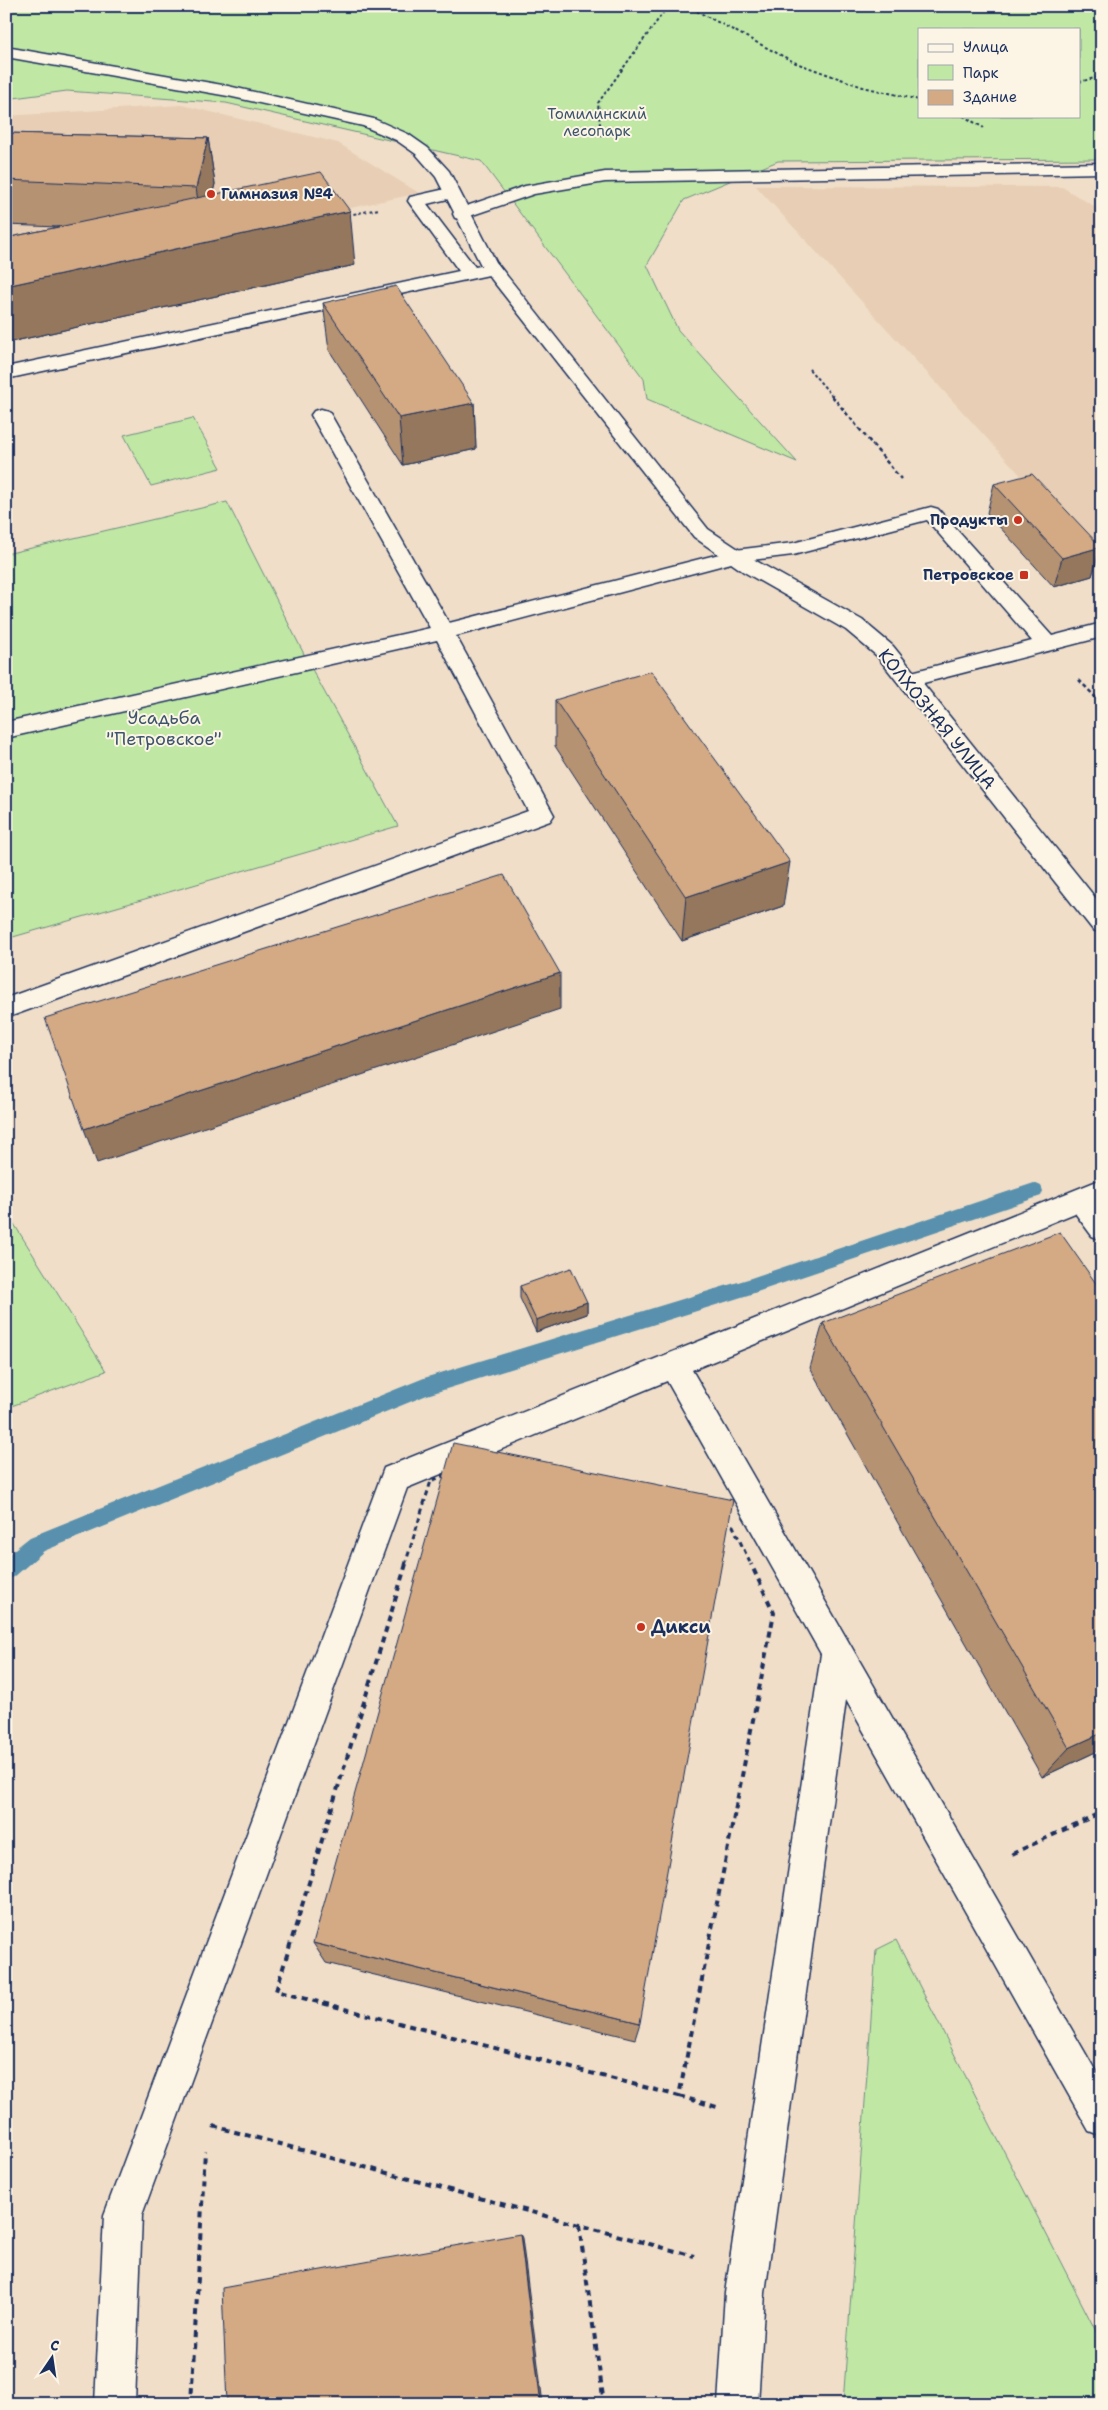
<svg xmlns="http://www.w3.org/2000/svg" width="1108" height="2410" font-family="'Shantell Sans',sans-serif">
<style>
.built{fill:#e7ceb4}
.green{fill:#c0e8a4;stroke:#6e8c81;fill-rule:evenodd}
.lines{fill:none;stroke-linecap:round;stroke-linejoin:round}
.stream{fill:#5990ad;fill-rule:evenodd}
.service-casing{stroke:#1b2f5e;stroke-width:3}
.tertiary-casing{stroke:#1b2f5e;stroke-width:3}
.path-far3{stroke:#1b2f5e;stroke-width:2;stroke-dasharray:3 2.5;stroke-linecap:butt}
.path-far2{stroke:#1b2f5e;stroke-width:2.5;stroke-dasharray:4 3;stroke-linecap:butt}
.path-far1{stroke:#1b2f5e;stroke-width:3;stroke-dasharray:5 4;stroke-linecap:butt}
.path{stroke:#1b2f5e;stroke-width:4;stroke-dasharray:6 5;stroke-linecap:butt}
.service{fill:#fcf5e5;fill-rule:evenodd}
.tertiary{fill:#fcf5e5;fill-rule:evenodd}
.wall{fill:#b59272;stroke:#1b2f5e}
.shaded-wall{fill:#94775c;stroke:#1b2f5e}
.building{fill:#d3aa84;stroke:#1b2f5e}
.poi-dot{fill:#c8321e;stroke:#fcf5e5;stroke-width:2}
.labels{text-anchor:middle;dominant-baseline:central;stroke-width:4;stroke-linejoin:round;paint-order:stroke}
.far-park-label{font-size:15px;fill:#3c546c;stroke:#fcf5e5}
.far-poi-label{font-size:15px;font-weight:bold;fill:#1b2f5e;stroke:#fcf5e5;text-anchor:end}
.park-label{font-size:18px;fill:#3c546c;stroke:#fcf5e5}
.street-label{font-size:18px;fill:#1b2f5e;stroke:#fcf5e5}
.poi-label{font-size:18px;font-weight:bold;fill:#1b2f5e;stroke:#fcf5e5;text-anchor:start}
</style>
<rect width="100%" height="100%" fill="#f0dec8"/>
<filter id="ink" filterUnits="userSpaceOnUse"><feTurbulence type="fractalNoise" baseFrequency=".02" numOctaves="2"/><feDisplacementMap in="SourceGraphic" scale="10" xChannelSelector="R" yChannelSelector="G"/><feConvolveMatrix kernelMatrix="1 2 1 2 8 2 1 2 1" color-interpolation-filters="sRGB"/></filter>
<g filter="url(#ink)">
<path class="built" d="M182,105L338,143L419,193L6,283V116Z
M756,186L1062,187L1102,211V564Z"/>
<path class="green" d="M6,6H1102V159L778,161L684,200L647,265L678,330L797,462L647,399L644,379L481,161L226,103L67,91L6,99ZM919,29H1079V116H919Z
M193,418L221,468L151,486L124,435Z
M227,502L308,662L398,826L6,939V554Z
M9,1216L106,1371L6,1408V1221Z
M896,1940L1102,2343V2390L1097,2404H843L876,1950Z"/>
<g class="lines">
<path class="stream" d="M1034,1183L1041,1186L1043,1191L1041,1196L748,1295L427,1395L44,1551L14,1577L6,1580V1556L30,1537L424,1378L748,1279Z"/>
<g class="service-casing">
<path id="service" d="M1102,163V173L605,182L534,194L461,219L455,218L453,214L455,210L525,186L605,172Z
M450,188L456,189L458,193L456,197L427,204L475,267L492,264L498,265L501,269L498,273L6,379V367L459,271L408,201L410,197Z
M321,409L328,411L331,415L449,623L735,550L793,543L931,507L938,509L1052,636L1102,623V637L908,687L900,685L897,680L900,675L1032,641L927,520L793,555L735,562L456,636L554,815L550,821L6,1018V998L528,811L437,640L6,738V722L430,628L311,415L314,411Z
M1102,1179V1202L1100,1203L1102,1206V1240L1092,1236L1075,1213L692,1370L1102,2082V2136L1089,2131L846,1700L765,2293L758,2404H718L725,2293L821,1654L667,1381L407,1488L142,2215L135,2404H95L104,2215L384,1468Z"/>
</g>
<g class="tertiary-casing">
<path id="tertiary" d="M6,47L228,86L374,119L408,134L428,148L449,171L496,262L708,529L758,562L862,620L893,646L1102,906V933L1093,930L877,656L846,630L744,572L694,537L482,267L436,177L416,154L396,140L363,126L228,96L6,57Z"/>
</g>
<path class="path-far3" d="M687,6L796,63L863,87L919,100
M1079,82L1102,76
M963,116L984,128
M601,136L598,103L668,6
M348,215L379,209
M809,369L833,397"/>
<path class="path-far2" d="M832,396L901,479
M1079,680L1102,704"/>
<path class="path-far1" d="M405,1565L431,1481L453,1472L486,1474L733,1526L751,1565"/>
<path class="path" d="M406,1564L276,1991L679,2096L774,1613L751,1564
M1012,1854L1102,1812
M679,2096L717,2107
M213,2126L694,2256
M579,2225L604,2404
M191,2404L205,2151"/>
<use href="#service" class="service"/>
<use href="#tertiary" class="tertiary"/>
</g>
<path class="wall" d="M6,133L208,138L215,184L212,195L355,265L6,343V238L59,227L6,225Z
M323,303L474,403L476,449L403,465L329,350Z
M994,484L1101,547L1092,576L1054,587L987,513Z
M555,700L783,906L682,941L555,746Z
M520,1286L587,1302V1314L536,1332L520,1298Z
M1102,1292V1749L1042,1777L810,1368L823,1323Z
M313,1943L640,2023L635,2039L326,1963Z"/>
<path class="shaded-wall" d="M208,138L215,184L203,233L196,188Z
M350,211L355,265L6,343V286Z
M474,403L476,449L403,465L399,418Z
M1101,547L1092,576L1054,587L1062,558Z
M790,862L783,906L682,941L686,897Z
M560,973V1009L97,1163L84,1129Z
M587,1302V1314L536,1332V1320Z
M1102,1733V1749L1042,1777L1069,1748Z
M520,2234L522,2238L543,2404H541Z"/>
<path class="building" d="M6,133L208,138L196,188L6,180Z
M321,172L350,211L6,286V238Z
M396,286L474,403L399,418L323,303Z
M1032,474L1101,547L1062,558L994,484Z
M651,671L790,862L686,897L555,700Z
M504,875L560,973L84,1129L45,1018Z
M1060,1232L1102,1292V1733L1069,1748L823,1323Z
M571,1268L587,1302L536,1320L520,1286Z
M453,1443L733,1500L640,2023L313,1943Z
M520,2234L541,2404H227L222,2288Z"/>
</g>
<g class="poi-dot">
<circle cx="211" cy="194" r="5"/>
<circle cx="1018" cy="520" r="5"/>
<rect x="1019" y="570" width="10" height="10" rx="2.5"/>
<circle cx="641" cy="1627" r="5"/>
</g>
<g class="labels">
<g class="far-park-label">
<text x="597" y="114">Томилинский<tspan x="597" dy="17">лесопарк</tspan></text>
</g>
<g class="far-poi-label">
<text x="221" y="194" text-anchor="start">Гимназия №4</text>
<text x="1008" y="520">Продукты</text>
<text x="1014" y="575">Петровское</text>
</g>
<g class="park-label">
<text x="164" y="718">Усадьба<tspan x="164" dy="21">"Петровское"</tspan></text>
</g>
<g class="street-label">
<text transform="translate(937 719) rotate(51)">КОЛХОЗНАЯ УЛИЦА</text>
</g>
<g class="poi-label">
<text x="651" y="1627">Дикси</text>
</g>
</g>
<rect width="1108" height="2410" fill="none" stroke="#fcf5e5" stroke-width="25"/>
<rect x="12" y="12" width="1083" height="2385" fill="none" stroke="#1b2f5e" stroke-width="2" filter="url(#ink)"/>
<rect x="918" y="28" width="162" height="90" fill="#fcf5e5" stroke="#a2a6af"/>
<rect x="928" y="44" width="25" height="8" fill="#fcf5e5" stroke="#a2a6af"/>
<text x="963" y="52" font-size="15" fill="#1b2f5e">Улица</text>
<rect x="928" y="65" width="25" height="15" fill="#c0e8a4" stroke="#a2a6af"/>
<text x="963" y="78" font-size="15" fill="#1b2f5e">Парк</text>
<rect x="928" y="90" width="25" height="15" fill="#d3aa84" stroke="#a2a6af"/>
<text x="963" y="102" font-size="15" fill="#1b2f5e">Здание</text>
<g transform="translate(52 2358) rotate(13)" stroke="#fcf5e5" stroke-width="4" paint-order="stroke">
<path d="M0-4L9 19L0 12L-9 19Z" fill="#1b2f5e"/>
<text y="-8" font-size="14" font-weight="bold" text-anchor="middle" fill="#1b2f5e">С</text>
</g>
</svg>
